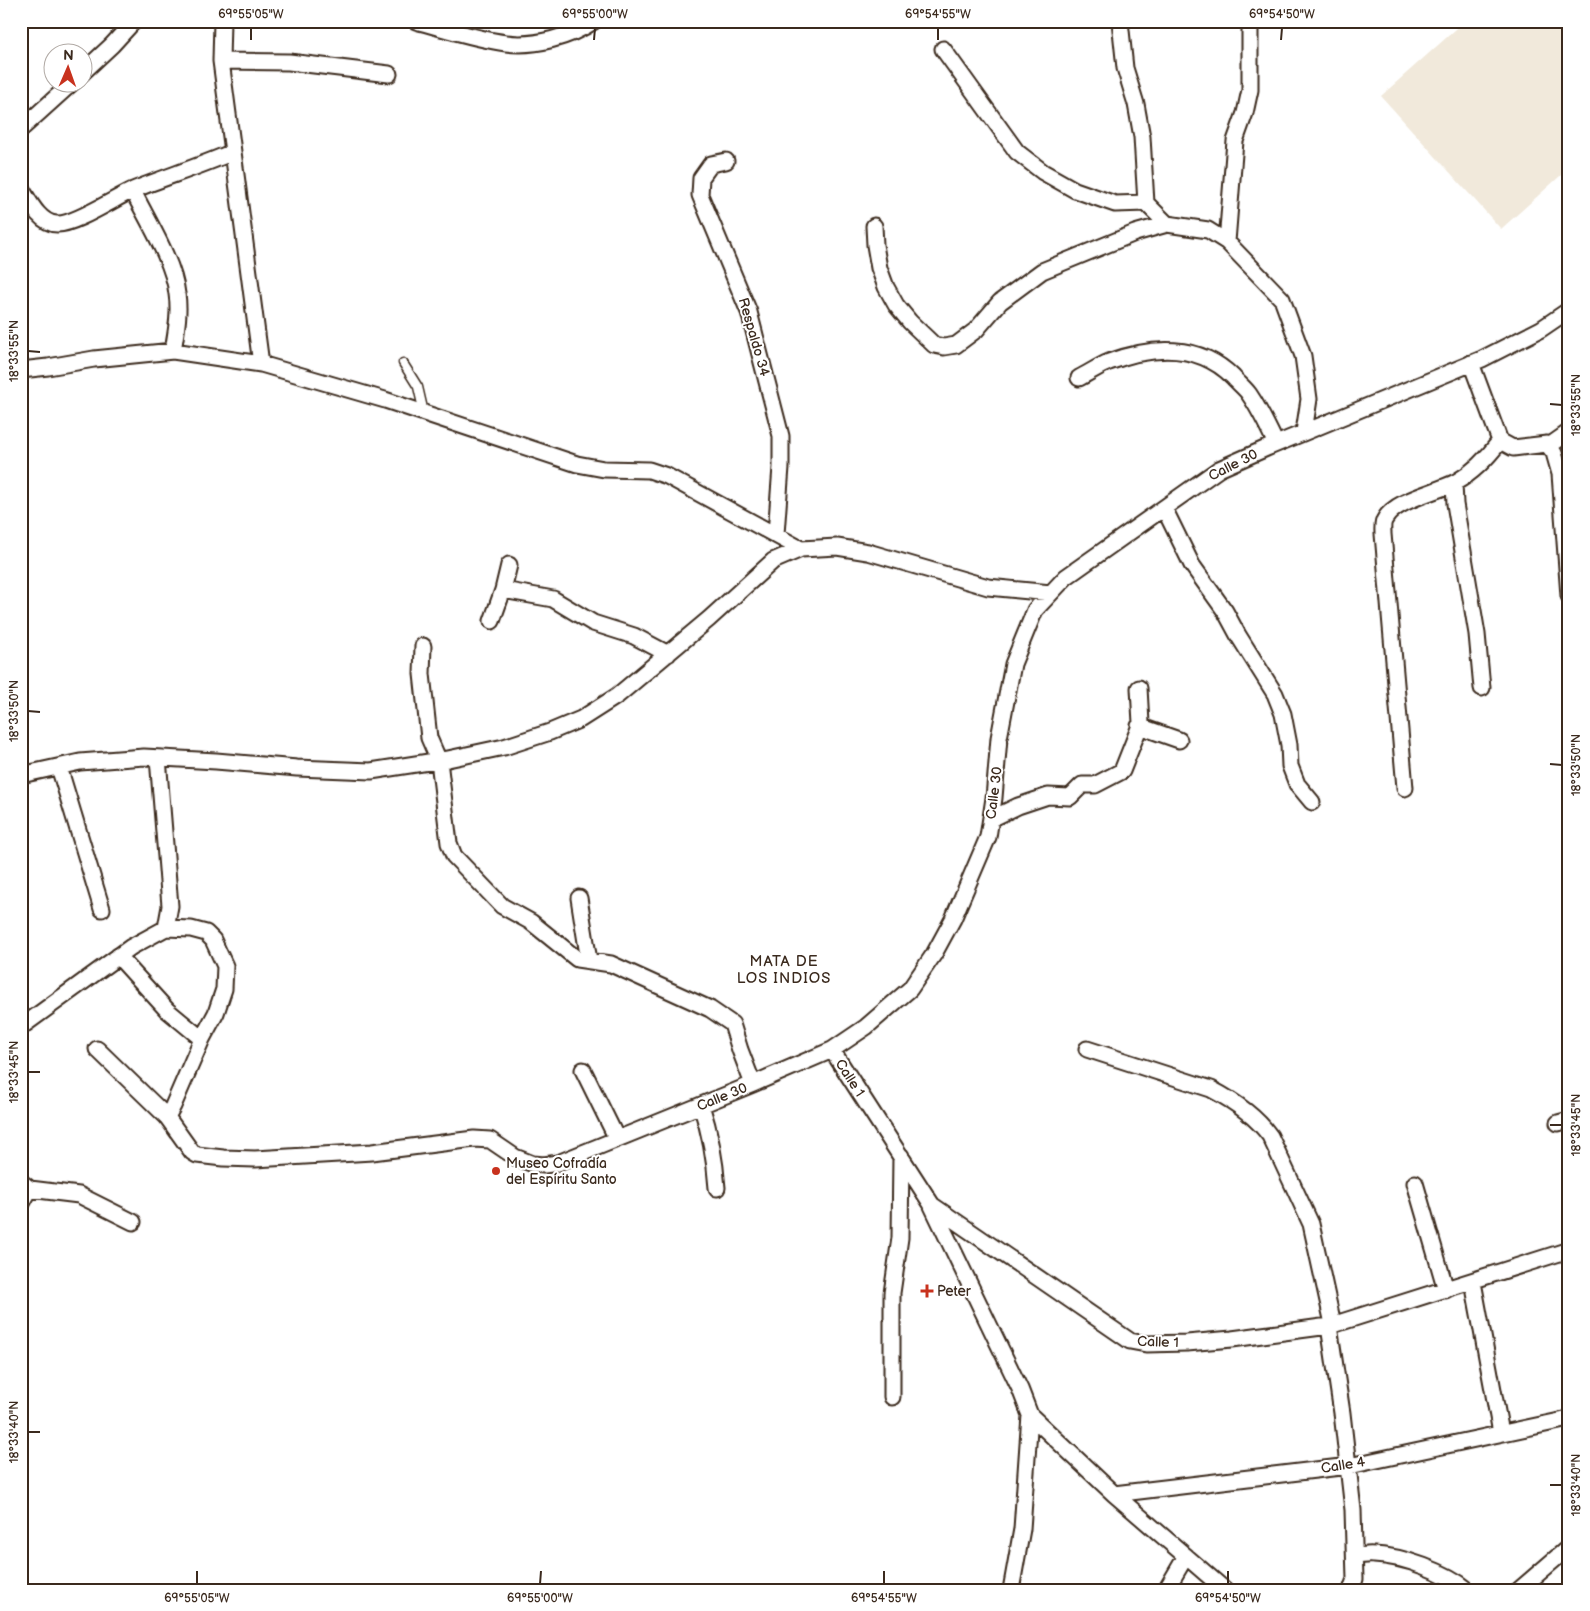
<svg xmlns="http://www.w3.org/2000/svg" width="1590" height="1611" font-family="'Balsamiq Sans',sans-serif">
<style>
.built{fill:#f1e9db}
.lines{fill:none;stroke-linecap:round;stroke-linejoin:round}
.service-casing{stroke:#3b2a1e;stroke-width:11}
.minor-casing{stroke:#3b2a1e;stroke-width:19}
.service{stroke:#fff;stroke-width:8}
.minor{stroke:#fff;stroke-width:15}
.ticks{fill:none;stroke:#3b2a1e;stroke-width:2}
.poi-dot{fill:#c8321e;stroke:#fff;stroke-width:2}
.labels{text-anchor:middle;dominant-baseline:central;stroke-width:4;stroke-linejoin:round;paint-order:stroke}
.street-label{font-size:14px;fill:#3b2a1e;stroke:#fff}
.poi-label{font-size:14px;fill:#3b2a1e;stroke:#fff;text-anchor:start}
.neighbourhood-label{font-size:15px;letter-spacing:1px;fill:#3b2a1e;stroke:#fff}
.neatline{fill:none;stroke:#3b2a1e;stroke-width:2}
.ticks-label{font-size:12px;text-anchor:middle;fill:#3b2a1e}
</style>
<rect width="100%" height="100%" fill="#fff"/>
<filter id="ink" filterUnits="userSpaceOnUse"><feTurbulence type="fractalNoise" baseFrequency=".02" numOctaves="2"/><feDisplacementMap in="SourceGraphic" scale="10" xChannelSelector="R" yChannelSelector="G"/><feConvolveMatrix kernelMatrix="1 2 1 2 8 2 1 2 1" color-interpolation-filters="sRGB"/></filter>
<g filter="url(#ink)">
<path class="built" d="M1465,21H1569V168L1501,229L1381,96Z"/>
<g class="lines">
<g class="service-casing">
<path id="service" d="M403,363L418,387L424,413"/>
</g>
<g class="minor-casing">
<path id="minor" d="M222,21L221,61L261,364
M416,21C446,29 476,39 506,43C535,47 570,37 594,21
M1120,21L1125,68L1136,104L1142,137L1146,203L1167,224
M943,49L1017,152L1043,172L1075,190L1115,204L1146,203
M221,61L289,62L389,74
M82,73L112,45L134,21
M21,129L73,82
M726,161L711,164L701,178L700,195L749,312L781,436V467L776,534
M21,188C29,201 40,224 57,224C74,225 115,198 133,190C166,177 200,166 233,152
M874,226L875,245L879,268L886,287L896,305L910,322L934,345L944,347L956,345L976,330L1000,302L1042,271L1135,233L1167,224L1208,230L1227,242L1282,299L1303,356L1309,399L1304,432
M1227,242L1235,141L1245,113L1250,90V21
M173,351L261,364L385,400L577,464L604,469L649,470L667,476L801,549
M1471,363L1500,441L1513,448L1547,444L1554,453L1560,474L1569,596
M21,370L48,367L94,359L173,351C176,332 180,313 177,294C174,262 147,220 133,191
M1079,378C1089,373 1099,366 1109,362C1152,346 1199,343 1233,377C1238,383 1245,388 1249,394C1260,410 1268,427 1276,444
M1549,446L1569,432
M1454,483L1455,504L1477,634L1482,688
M1164,508L1192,565L1225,611L1238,635L1275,694L1283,714L1289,745L1290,766L1297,784L1312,802
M509,565L503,590L553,599L593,623L634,636L668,654
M492,621L503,590
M423,646L422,674L429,738L439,761L449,843L454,856L502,906L531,922L577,959L611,964L710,1009L732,1024L740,1050L753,1084
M1139,726L1179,740
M59,767L102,909
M21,775L80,762L144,757L216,761L297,768L371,771L448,759L504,747L550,732L581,719L617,696L709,619L773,561L801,549L837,547L868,552L988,587L1051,593
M1405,788L1383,534C1383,529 1382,523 1385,519C1395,500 1437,492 1456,482C1474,472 1488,457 1500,441
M991,819L1018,806L1048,796L1070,797L1082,785H1095L1122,771L1141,723L1139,688
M579,898L589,961
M118,956L167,1010L202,1039L216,1013L224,989L225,966L213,940L206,933L191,929L166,928
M21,1027L131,947L166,928L170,906L158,758
M97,1049L167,1117L173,1106L202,1039
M1087,1049L1211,1089C1234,1101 1255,1115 1270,1136L1311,1224L1333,1324
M832,1050L932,1205L1130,1341L1146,1344L1187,1343L1232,1339L1329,1326L1569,1250
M583,1070L617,1139
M701,1105C710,1132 715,1159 717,1188
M167,1117L192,1152L197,1155L223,1158L255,1159L372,1152L474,1139L490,1140L515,1157L533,1164L544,1165L558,1163L753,1084L832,1050L866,1027L910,989L934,954L953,919L988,837L994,798L999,738L1013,664L1035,610L1066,577L1219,469L1269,447L1482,359L1541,329L1569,310
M1558,1123L1569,1120
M21,1182L30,1189L79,1195L133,1222
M1415,1183L1446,1290
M21,1205L30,1189
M932,1206L1020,1389L1030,1415L1114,1494L1225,1590
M1473,1282L1501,1433
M1329,1326L1342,1413L1353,1510L1355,1579L1351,1590
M892,1397V1293L900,1238L901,1156
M1114,1494L1349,1466L1569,1419
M1355,1556C1361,1556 1368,1554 1374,1555C1403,1556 1446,1572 1468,1590
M1011,1590L1022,1529L1030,1415
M1166,1590L1186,1556
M1519,1590L1569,1547"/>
</g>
<use href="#service" class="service"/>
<use href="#minor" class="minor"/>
</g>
</g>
<path class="ticks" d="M251,40V28M594,40L595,28M938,40V28M1281,40L1282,28M28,351L40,352M1550,404L1562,405M28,711L40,712M1550,764L1562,765M28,1072H40M1550,1125H1562M28,1432H40M1550,1485H1562M197,1584V1571M540,1584L541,1571M884,1584V1571M1228,1584V1571"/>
<g class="poi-dot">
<circle cx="496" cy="1171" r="5"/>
<path d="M924.5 1283.5h5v5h5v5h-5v5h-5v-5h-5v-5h5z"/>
</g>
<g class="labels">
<g class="street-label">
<text transform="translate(754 337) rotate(74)">Respaldo 34</text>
<text transform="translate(1233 465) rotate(-27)">Calle 30</text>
<text transform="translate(994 793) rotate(-83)">Calle 30</text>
<text transform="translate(850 1078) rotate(57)">Calle 1</text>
<text transform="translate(722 1097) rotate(-22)">Calle 30</text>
<text transform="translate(1158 1342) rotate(2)">Calle 1</text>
<text transform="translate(1343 1465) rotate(-9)">Calle 4</text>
</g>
<g class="poi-label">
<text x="506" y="1163">Museo Cofradía<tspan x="506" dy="16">del Espíritu Santo</tspan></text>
<text x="937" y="1291">Peter</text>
</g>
<g class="neighbourhood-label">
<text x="784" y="961">MATA DE<tspan x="784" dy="17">LOS INDIOS</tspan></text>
</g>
</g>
<rect width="1590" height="1611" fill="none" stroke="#fff" stroke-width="55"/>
<g transform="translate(68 68) rotate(2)"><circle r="24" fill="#ffffff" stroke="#b1aaa5"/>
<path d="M0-4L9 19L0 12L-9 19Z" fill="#c8321e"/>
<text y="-8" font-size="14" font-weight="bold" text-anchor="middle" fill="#3b2a1e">N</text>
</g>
<rect x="28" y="28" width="1534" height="1556" class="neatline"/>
<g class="ticks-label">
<text x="251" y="18">69°55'05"W</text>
<text x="595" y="18">69°55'00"W</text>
<text x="938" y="18">69°54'55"W</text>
<text x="1282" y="18">69°54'50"W</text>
<text transform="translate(14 351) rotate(-90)" y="4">18°33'55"N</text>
<text transform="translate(1576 405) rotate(-90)" y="4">18°33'55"N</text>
<text transform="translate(14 711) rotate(-90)" y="4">18°33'50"N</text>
<text transform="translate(1576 765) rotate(-90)" y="4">18°33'50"N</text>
<text transform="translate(14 1072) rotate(-90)" y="4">18°33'45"N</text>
<text transform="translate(1576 1125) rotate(-90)" y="4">18°33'45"N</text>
<text transform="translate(14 1432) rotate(-90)" y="4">18°33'40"N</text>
<text transform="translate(1576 1485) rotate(-90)" y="4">18°33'40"N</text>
<text x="197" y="1602">69°55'05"W</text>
<text x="540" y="1602">69°55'00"W</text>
<text x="884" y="1602">69°54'55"W</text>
<text x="1228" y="1602">69°54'50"W</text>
</g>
</svg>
